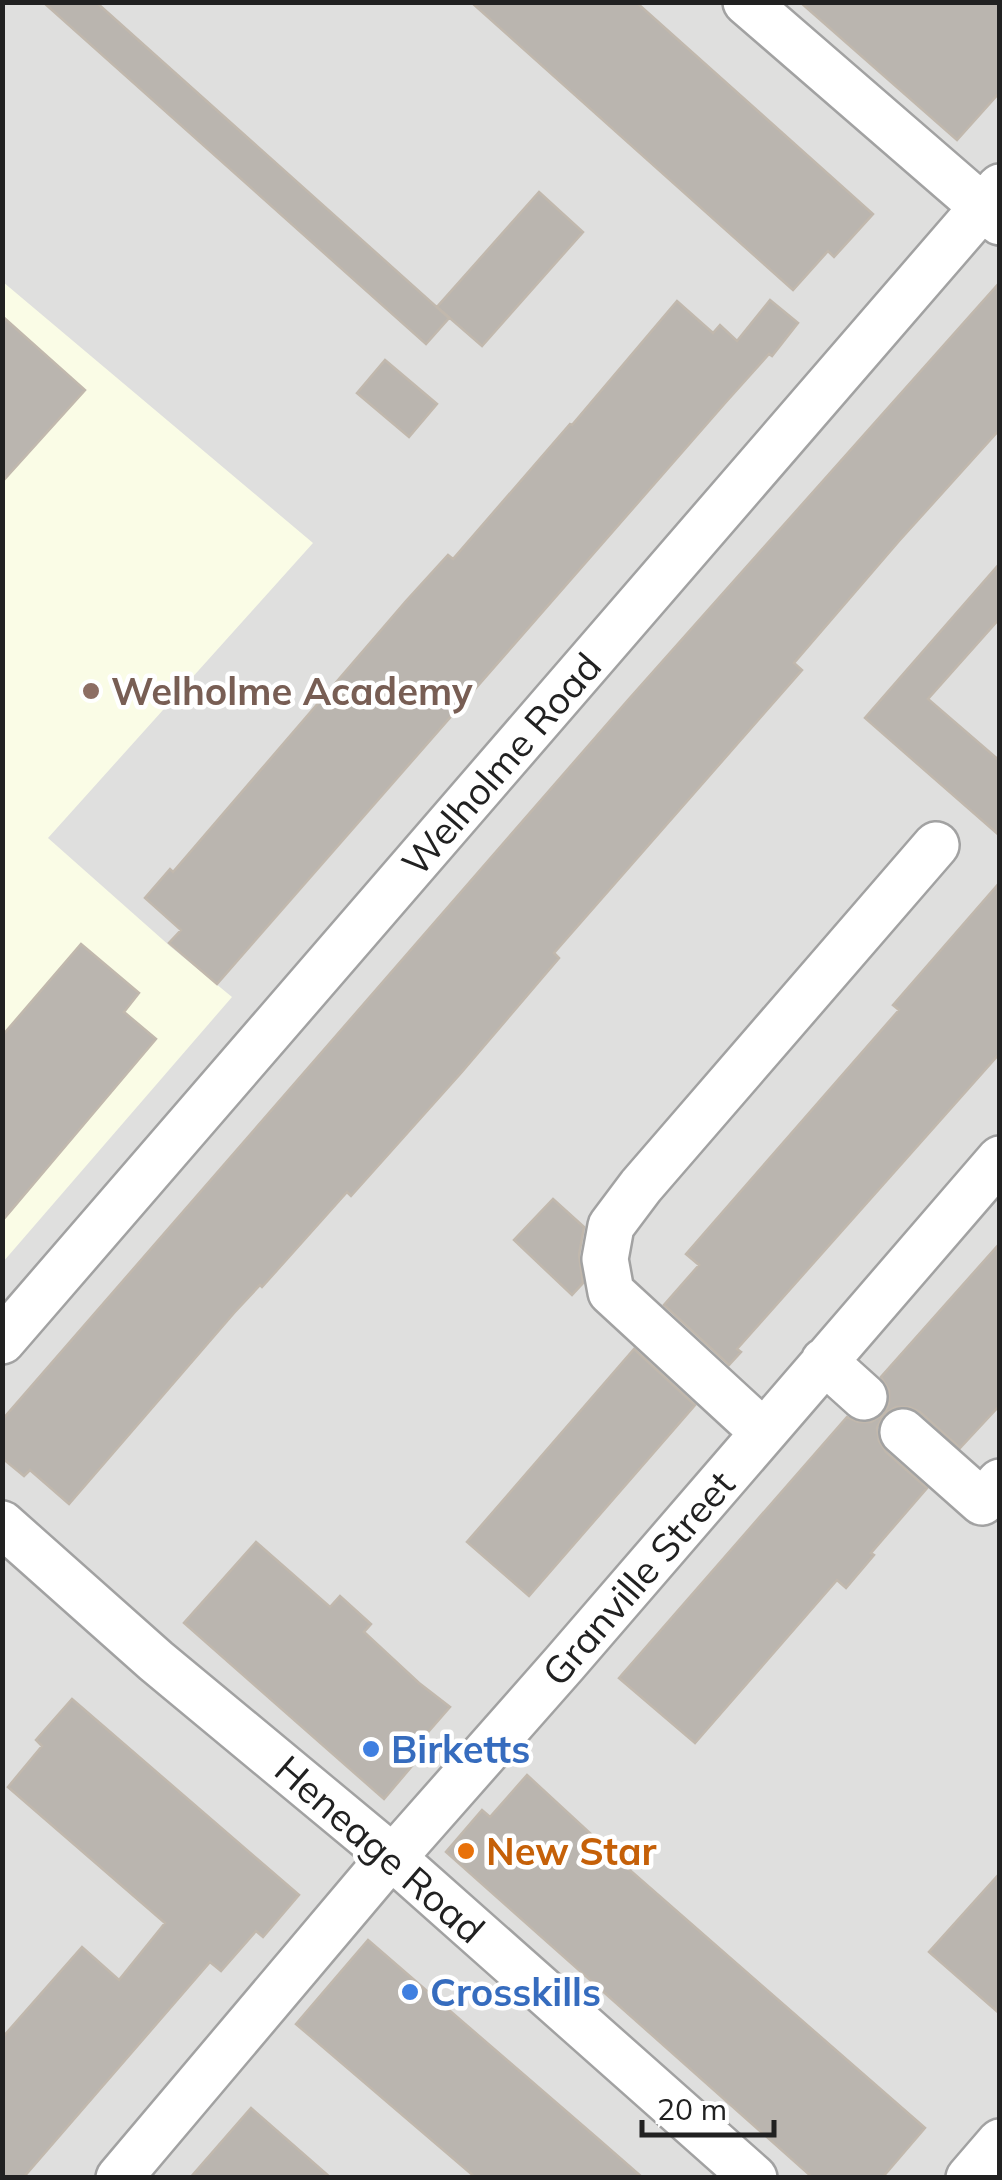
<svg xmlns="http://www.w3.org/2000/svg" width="1002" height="2180" font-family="Mulish,sans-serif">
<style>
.residential{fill:#dfdfde}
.education{fill:#fafce6}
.building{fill:#bab5af;stroke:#c1b8ad;stroke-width:2.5}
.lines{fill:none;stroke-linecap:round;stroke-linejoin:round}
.minor-casing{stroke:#a2a2a2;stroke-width:50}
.minor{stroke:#fff;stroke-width:45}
.education-dot{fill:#8d6e63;stroke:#fff;stroke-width:4}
.shop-dot{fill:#3f7fe0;stroke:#fff;stroke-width:4}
.food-dot{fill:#e8710a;stroke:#fff;stroke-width:4}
.labels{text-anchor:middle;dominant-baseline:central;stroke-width:9;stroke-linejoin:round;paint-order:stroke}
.education-label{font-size:38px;font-weight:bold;fill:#785e54;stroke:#fff;text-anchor:start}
.street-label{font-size:38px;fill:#212121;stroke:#fff}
.shop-label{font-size:38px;font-weight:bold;fill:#366cbe;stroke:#fff;text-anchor:start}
.food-label{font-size:38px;font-weight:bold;fill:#c56008;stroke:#fff;text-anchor:start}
</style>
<rect width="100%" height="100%" fill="#f1efe9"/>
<path class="residential" d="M3,3H999V2177H3Z"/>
<path class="education" d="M3,282L313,543L48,838L171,947L232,997L3,1262Z"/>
<path class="building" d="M43,2H96L449,318L426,344Z
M471,2H636L873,214L834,257L828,251L793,290Z
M800,2H1000V92L957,140Z
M539,192L583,232L482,346L437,307Z
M1000,282V429L899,541L794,663L802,670L554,953L559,958L461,1073L351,1196L347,1192L262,1287L260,1285L234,1313L69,1504L30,1470L24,1476L2,1458V1420L628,700Z
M770,300L798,323L772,356L769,354L726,402L217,984L169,943L181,930L145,898L170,869L173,872L406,601L448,555L453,559L570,424L572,425L677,301L713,333L720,325L737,341Z
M2,316L85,390L2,482Z
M385,360L437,404L409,437L357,393Z
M1000,563V618L928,699L1000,761V836L865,718Z
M1000,882V1053L737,1349L741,1352L729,1365L664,1305L699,1265L686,1254L899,1010L893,1005Z
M81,944L139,993L124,1012L156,1039L2,1221V1036Z
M553,1199L584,1227L579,1255L583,1283L572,1295L514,1240Z
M1000,1243V1405L960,1448L920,1412L909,1407H896L884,1414L877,1428L879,1441L886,1452L927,1488L871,1553L874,1555L846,1588L837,1580L695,1743L619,1678L847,1417L858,1422H871L884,1414L889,1403V1390L881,1377Z
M634,1349L695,1405L529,1596L467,1542Z
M256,1542L330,1607L340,1596L371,1624L364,1632L419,1683L450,1707L416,1746L423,1753L384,1799L184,1623Z
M72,1699L299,1895L263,1937L256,1931L221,1971L210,1962L23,2178H2V2038L82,1947L119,1980L165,1923L8,1787L42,1746L36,1740Z
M527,1775L632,1872L925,2128L882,2178H813L446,1852L482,1810L490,1817Z
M1000,1873V2014L929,1952Z
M368,1940L596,2137L643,2178H476L296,2024Z
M251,2108L331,2178H190Z"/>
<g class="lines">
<g class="minor-casing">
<path id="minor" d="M746,2L1000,222
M2,1341L1000,187
M824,1361L864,1397
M763,1432L611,1292L605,1259L611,1226L641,1186L936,845
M903,1432L982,1502L1000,1482
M2,1524L156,1661L391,1856L754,2178
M119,2178L391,1856L406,1843L564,1664L1000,1159
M969,2178L1000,2142"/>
</g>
<use href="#minor" class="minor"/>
</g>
<circle class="education-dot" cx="91" cy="691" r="10"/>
<g class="shop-dot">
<circle cx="371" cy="1749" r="10"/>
<circle cx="410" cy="1992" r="10"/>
</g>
<circle class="food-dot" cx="466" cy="1851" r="10"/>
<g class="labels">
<g class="education-label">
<text x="111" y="691">Welholme Academy</text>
</g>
<g class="street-label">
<text transform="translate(501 764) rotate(-49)">Welholme Road</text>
<text transform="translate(638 1578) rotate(-49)">Granville Street</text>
<text transform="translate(380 1849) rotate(41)">Heneage Road</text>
</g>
<g class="shop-label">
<text x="391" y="1749">Birketts</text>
<text x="430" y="1992">Crosskills</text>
</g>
<g class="food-label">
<text x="486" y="1851">New Star</text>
</g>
</g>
<rect width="1002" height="2180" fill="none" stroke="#212121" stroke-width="10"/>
<path d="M642 2120v15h132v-15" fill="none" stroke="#212121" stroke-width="5"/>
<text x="657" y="2120" font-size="30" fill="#212121" stroke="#ffffff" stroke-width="8" paint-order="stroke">20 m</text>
</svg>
